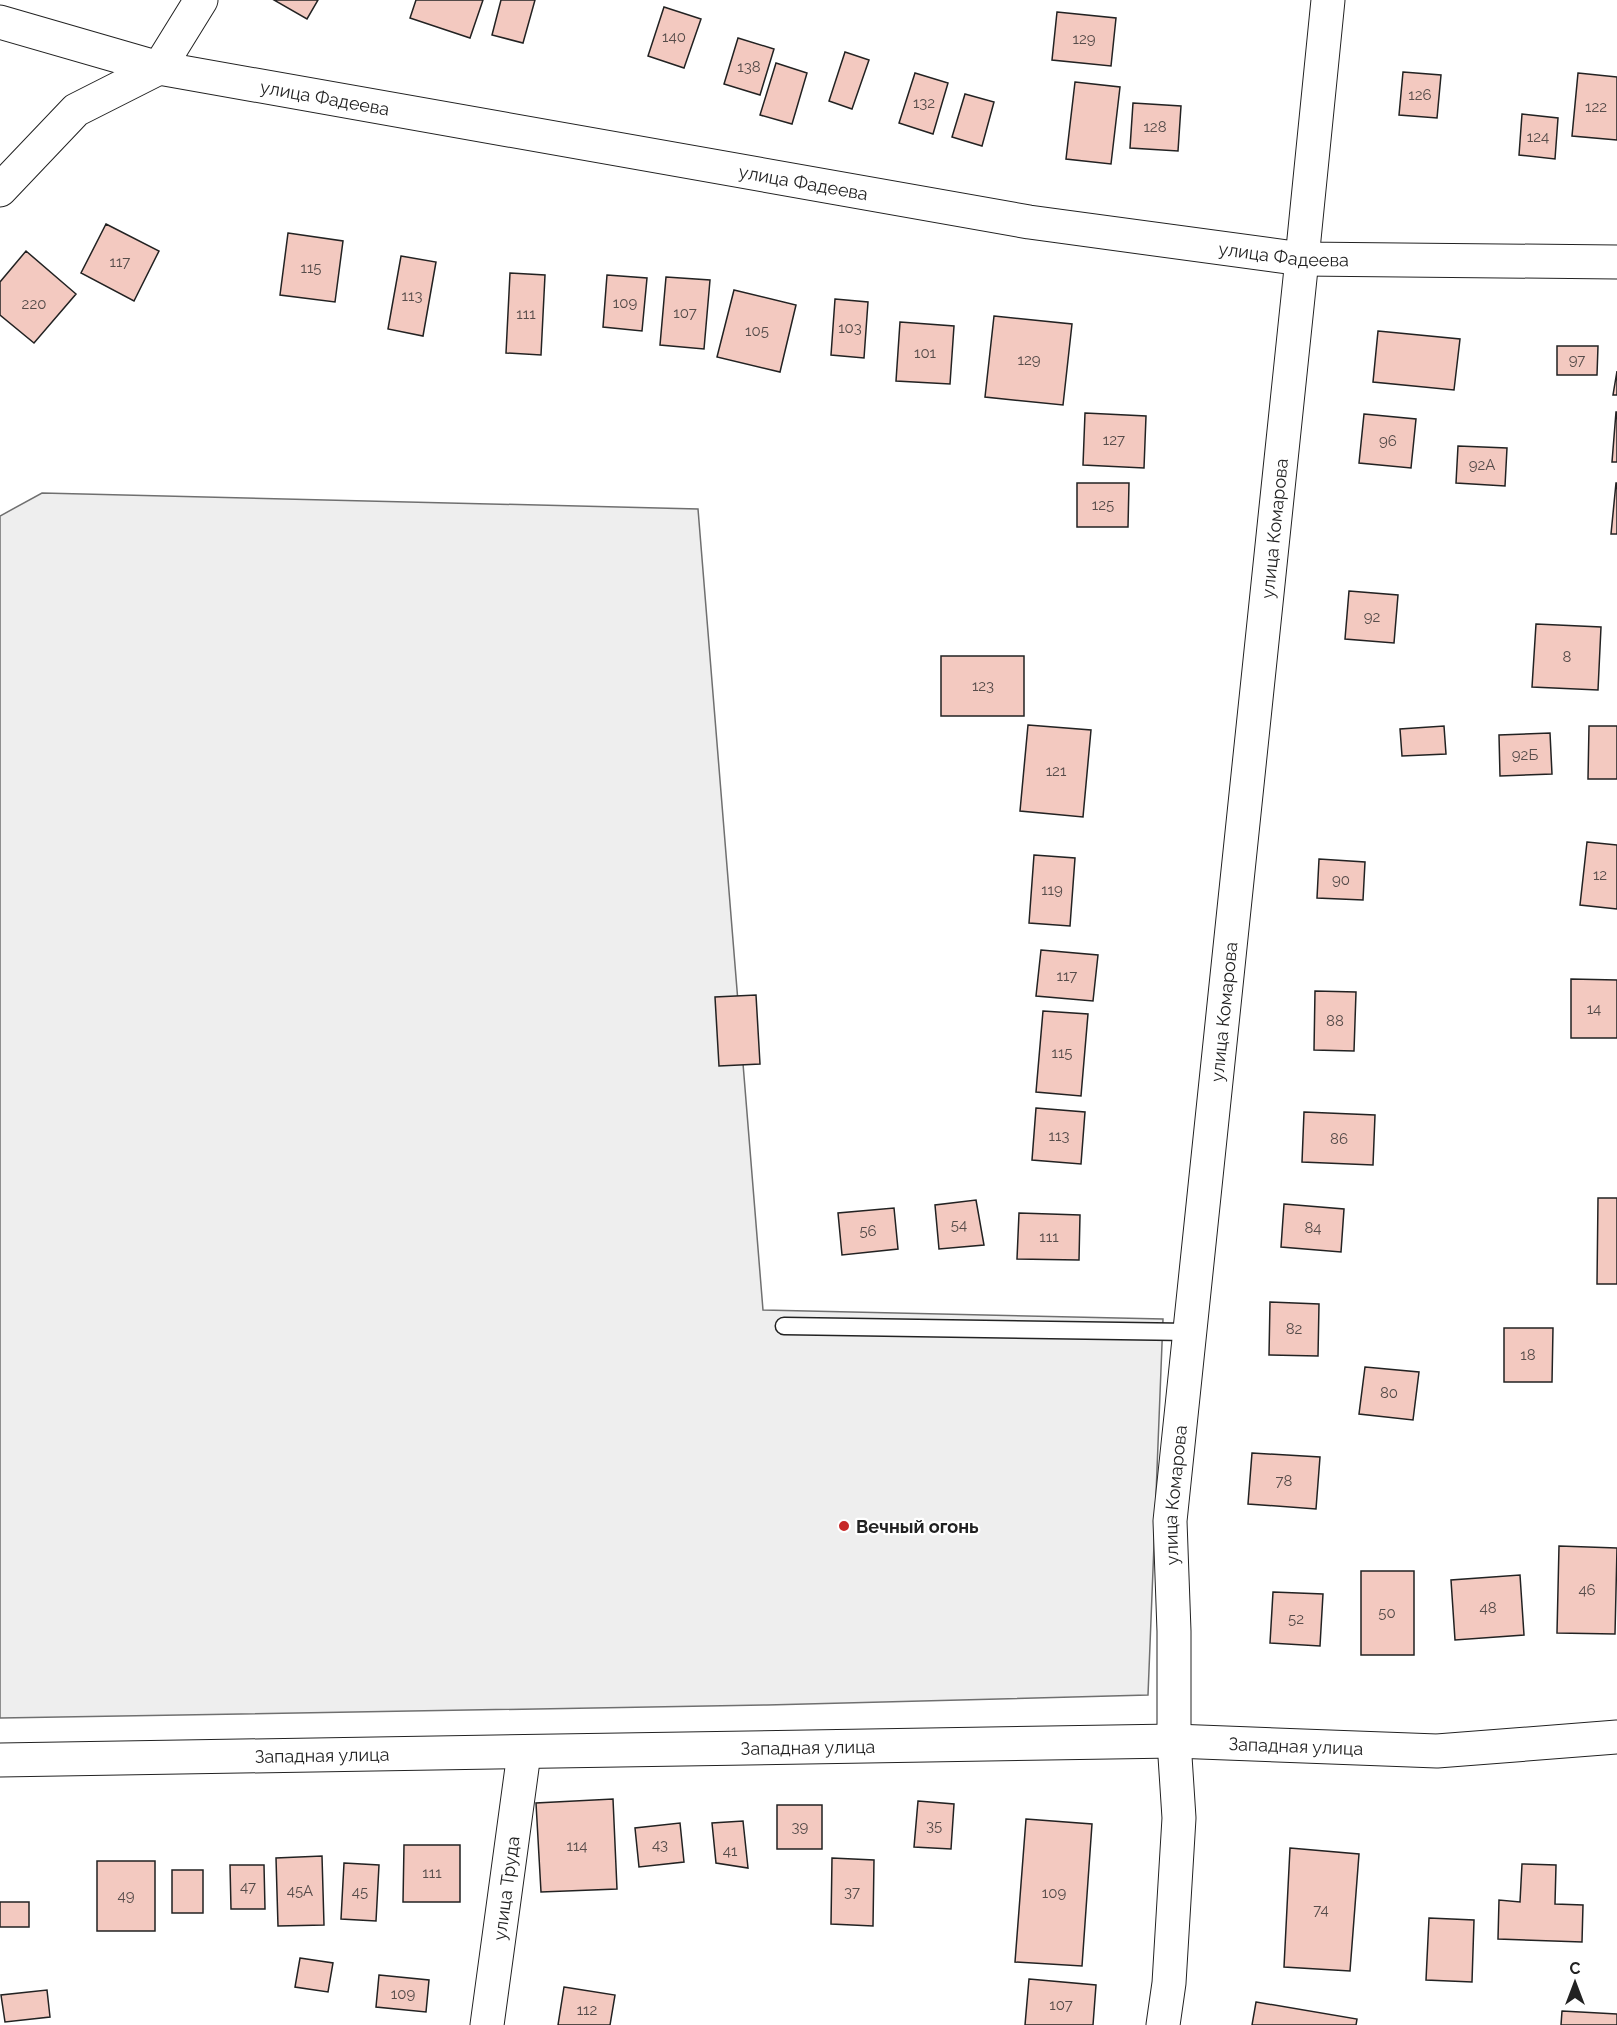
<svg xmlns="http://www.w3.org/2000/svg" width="1617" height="2025" font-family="Raleway,sans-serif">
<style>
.green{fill:#eee;stroke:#6f6f6f;stroke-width:1.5}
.building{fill:#f3c9c0;stroke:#222;stroke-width:1.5}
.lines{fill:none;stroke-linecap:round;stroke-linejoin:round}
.service-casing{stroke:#222;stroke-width:19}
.minor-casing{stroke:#222;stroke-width:35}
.secondary-casing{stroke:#222;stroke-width:35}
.service{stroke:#fff;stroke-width:16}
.minor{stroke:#fff;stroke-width:33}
.secondary{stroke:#fff;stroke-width:33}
.poi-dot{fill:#c62828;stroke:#fff;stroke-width:2}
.labels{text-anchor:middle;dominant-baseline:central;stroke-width:4.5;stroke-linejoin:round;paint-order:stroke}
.number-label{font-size:15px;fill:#564c4a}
.street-label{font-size:18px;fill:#222;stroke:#fff}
.poi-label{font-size:18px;font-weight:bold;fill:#222;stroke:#fff;text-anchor:start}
</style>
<rect width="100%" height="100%" fill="#fff"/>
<path class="green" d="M42,493L698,509L763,1310L1163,1319L1148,1695L767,1705L0,1718V516Z"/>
<path class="building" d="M274,0H318L307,19Z
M416,0H483L470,38L410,18Z
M501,0H535L523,43L492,35Z
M664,7L701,19L684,68L648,56Z
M1057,12L1116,18L1111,66L1052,60Z
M738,38L774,49L760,95L724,84Z
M845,52L869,60L852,109L829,101Z
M776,63L807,73L792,124L760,115Z
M1403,72L1441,75L1437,118L1399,115Z
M915,73L948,83L933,134L899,123Z
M1578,73L1617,77V140L1572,136Z
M1075,82L1120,87L1111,164L1066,159Z
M965,94L994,102L982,146L952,137Z
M1133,103L1181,106L1178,151L1130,148Z
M1522,114L1558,118L1555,159L1519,155Z
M106,224L159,251L134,301L81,273Z
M288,233L343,241L335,302L280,295Z
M26,251L76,294L34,343L0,315V282Z
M401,256L436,262L423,336L388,329Z
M510,273L545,275L541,355L506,353Z
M607,275L647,278L642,331L603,327Z
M666,277L710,280L704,349L660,345Z
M734,290L796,305L780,372L717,357Z
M835,299L868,302L864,358L831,355Z
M994,316L1072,324L1063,405L985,397Z
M900,322L954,326L950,384L896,381Z
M1378,331L1460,339L1454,390L1373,382Z
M1557,346H1598L1597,375H1557Z
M1617,371V395H1613Z
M1616,412H1617V462H1612Z
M1085,413L1146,416L1144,468L1083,465Z
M1364,414L1416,419L1411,468L1359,463Z
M1458,446L1507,448L1505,486L1456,483Z
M1077,483H1129L1128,527H1077Z
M1616,483H1617V534H1611Z
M1349,591L1398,595L1394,643L1345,639Z
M1536,624L1601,627L1598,690L1532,687Z
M941,656H1024V716H941Z
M1028,725L1091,730L1083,817L1020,811Z
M1444,726L1446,754L1402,756L1400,729Z
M1589,726H1617V779H1588Z
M1550,733L1552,774L1500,776L1499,735Z
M1587,842L1617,845V909L1580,905Z
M1034,855L1075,858L1070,926L1029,923Z
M1319,859L1365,862L1363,900L1317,898Z
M1041,950L1098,955L1093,1001L1036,996Z
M1571,979L1617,980V1038H1571Z
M1315,991L1356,992L1354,1051L1314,1050Z
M756,995L760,1064L719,1066L715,997Z
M1043,1011L1088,1014L1081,1096L1036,1092Z
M1036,1108L1085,1112L1081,1164L1032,1160Z
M1304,1112L1375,1115L1373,1165L1302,1162Z
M1598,1198H1617V1284H1597Z
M976,1200L984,1245L939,1249L935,1205Z
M1284,1204L1344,1209L1341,1252L1281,1247Z
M894,1208L898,1249L842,1255L838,1213Z
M1019,1213L1080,1215L1079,1260L1017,1259Z
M1270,1302L1319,1304L1318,1356L1269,1355Z
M1504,1328H1553L1552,1382H1504Z
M1365,1367L1419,1372L1413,1420L1359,1414Z
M1252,1453L1320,1457L1316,1509L1248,1504Z
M1559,1546L1617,1548L1615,1634L1557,1633Z
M1361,1571H1414V1655H1361Z
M1520,1575L1524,1635L1455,1640L1451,1580Z
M1273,1592L1323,1594L1320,1646L1270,1643Z
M613,1799L617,1889L541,1892L536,1803Z
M918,1801L954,1804L951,1849L914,1847Z
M777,1805H822V1849H777Z
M1026,1819L1092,1824L1082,1966L1015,1962Z
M743,1821L748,1868L716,1863L712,1823Z
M680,1823L684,1862L639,1867L635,1828Z
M404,1845H460V1902H403Z
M1290,1848L1359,1854L1350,1971L1284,1967Z
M322,1856L324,1925L278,1926L276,1858Z
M832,1858L874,1860L873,1926L831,1924Z
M97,1861H155V1931H97Z
M344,1863L379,1865L376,1921L341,1919Z
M1522,1864L1556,1865L1555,1904L1583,1905L1582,1942L1498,1939L1499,1900L1520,1902Z
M230,1865H264L265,1909H231Z
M172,1870H203V1913H172Z
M0,1902H29V1927H0Z
M1429,1918L1474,1920L1472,1982L1426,1980Z
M300,1958L333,1963L328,1992L295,1987Z
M379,1975L429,1980L426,2012L376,2007Z
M1029,1979L1096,1985L1093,2025H1025Z
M564,1987L615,1995L610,2025H558Z
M47,1990L50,2017L5,2022L1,1995Z
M1256,2002L1357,2019L1356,2025H1252Z
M1562,2011L1617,2014V2025H1561Z"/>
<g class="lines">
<g class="service-casing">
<path id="service" d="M784,1326L1190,1332"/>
</g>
<g class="minor-casing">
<g id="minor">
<path id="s1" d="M0,22L159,68L1029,222L1302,259L1617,262"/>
<path d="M0,190L76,110L159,68L201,0"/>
<path id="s2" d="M0,1760L1174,1741"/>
<path id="s3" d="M487,2025L524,1753"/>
</g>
</g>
<g class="secondary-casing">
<g id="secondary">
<path id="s4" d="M1174,1741L1437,1751L1617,1737"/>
<path id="s5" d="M1163,2025L1169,1983L1179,1818L1174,1741V1631L1170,1521L1302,259L1328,0"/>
</g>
</g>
<use href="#service" class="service"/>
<use href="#minor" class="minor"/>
<use href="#secondary" class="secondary"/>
</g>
<circle class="poi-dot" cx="844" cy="1526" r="6"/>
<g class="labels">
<g class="number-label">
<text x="674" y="37">140</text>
<text x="1084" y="39">129</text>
<text x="749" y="67">138</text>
<text x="1420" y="95">126</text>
<text x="924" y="103">132</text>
<text x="1596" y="107">122</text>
<text x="1155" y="127">128</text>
<text x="1538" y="137">124</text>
<text x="120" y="262">117</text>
<text x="311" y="268">115</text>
<text x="412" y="296">113</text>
<text x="625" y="303">109</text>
<text x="34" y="304">220</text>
<text x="685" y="313">107</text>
<text x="526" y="314">111</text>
<text x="850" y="328">103</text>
<text x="757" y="331">105</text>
<text x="925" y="353">101</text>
<text x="1029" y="360">129</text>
<text x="1577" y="360">97</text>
<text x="1114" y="440">127</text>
<text x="1388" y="441">96</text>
<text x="1482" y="465">92А</text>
<text x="1103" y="505">125</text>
<text x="1372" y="617">92</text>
<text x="1567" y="657">8</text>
<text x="983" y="686">123</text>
<text x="1525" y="755">92Б</text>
<text x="1056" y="771">121</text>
<text x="1600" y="875">12</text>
<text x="1341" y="880">90</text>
<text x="1052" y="890">119</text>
<text x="1067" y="976">117</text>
<text x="1594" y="1009">14</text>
<text x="1335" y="1021">88</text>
<text x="1062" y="1053">115</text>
<text x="1059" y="1136">113</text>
<text x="1339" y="1139">86</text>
<text x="959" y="1225">54</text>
<text x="1313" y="1228">84</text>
<text x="868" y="1231">56</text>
<text x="1049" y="1237">111</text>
<text x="1294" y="1329">82</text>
<text x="1528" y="1355">18</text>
<text x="1389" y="1393">80</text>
<text x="1284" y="1481">78</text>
<text x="1587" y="1590">46</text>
<text x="1488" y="1608">48</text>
<text x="1387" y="1613">50</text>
<text x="1296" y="1619">52</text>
<text x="934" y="1826">35</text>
<text x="800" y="1827">39</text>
<text x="660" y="1845">43</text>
<text x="577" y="1846">114</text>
<text x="730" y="1851">41</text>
<text x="432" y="1873">111</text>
<text x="248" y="1887">47</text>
<text x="300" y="1891">45А</text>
<text x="360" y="1892">45</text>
<text x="852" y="1892">37</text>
<text x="1054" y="1893">109</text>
<text x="126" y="1896">49</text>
<text x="1321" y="1910">74</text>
<text x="403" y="1994">109</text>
<text x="1061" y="2005">107</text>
<text x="587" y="2010">112</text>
</g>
<g class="street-label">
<text stroke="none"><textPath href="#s1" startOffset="334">улица Фадеева</textPath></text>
<text stroke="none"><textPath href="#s1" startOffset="820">улица Фадеева</textPath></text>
<text stroke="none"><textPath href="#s1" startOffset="1306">улица Фадеева</textPath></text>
<text stroke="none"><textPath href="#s5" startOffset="1503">улица Комарова</textPath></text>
<text stroke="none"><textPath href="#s5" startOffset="1017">улица Комарова</textPath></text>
<text stroke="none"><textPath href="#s5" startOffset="531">улица Комарова</textPath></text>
<text stroke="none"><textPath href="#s4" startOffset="122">Западная улица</textPath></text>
<text stroke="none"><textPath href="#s2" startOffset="808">Западная улица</textPath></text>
<text stroke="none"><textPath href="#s2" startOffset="322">Западная улица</textPath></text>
<text stroke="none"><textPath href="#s3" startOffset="138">улица Труда</textPath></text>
</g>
<g class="poi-label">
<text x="856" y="1526">Вечный огонь</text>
</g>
</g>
<g transform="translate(1575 1983)" stroke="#ffffff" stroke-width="4.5" paint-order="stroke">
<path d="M0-4.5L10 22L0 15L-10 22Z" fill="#222222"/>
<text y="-9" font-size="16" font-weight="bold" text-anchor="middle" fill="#222222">С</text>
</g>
</svg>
